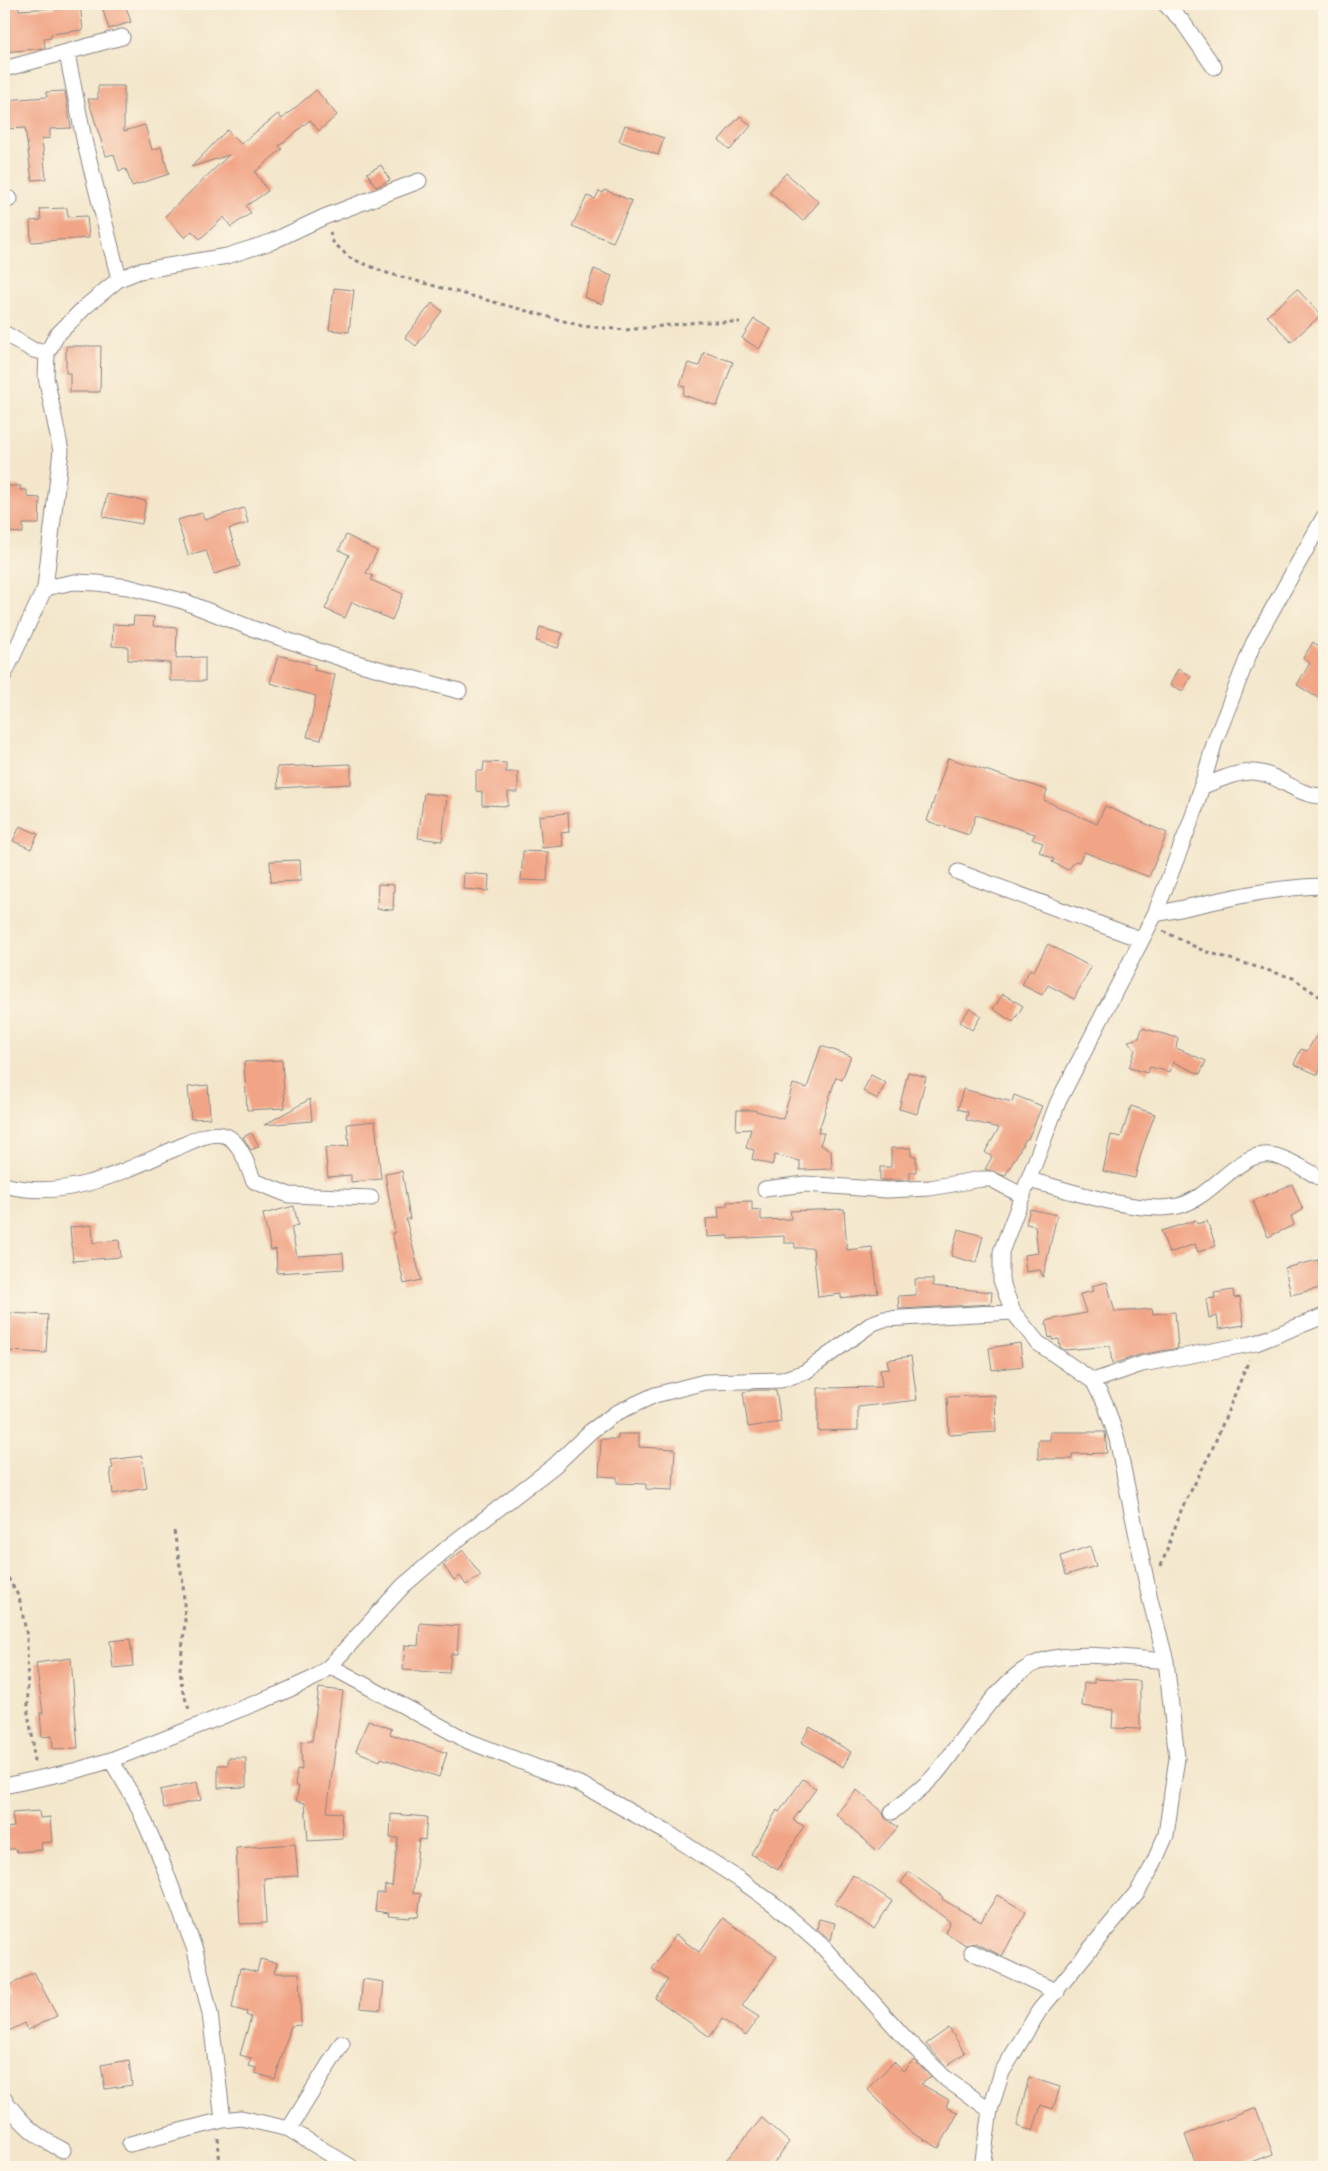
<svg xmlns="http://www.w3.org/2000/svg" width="1328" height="2171" font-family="Kalam,sans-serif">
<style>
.building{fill:#f1a586}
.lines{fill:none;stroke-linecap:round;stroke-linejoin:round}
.street-casing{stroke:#8a8483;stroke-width:17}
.path{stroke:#8a8483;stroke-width:3;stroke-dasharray:4 4;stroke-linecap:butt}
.street{stroke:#fff;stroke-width:15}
</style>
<rect width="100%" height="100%" fill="#fcf5e5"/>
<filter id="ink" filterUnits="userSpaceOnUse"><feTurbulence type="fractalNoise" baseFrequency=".02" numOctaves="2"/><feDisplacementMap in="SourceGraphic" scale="10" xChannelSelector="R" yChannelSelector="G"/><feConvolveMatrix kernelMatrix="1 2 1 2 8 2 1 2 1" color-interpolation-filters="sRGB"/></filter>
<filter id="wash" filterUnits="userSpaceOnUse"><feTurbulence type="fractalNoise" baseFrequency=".0096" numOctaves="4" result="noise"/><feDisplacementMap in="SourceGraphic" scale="20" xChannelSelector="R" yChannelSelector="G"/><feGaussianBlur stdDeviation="1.12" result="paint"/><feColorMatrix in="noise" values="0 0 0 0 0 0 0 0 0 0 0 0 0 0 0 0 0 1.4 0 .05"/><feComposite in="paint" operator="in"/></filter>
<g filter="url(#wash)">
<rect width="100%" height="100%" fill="#f3e6cb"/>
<g id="blocks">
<path class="building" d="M4,4H18L19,10L56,8L55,4H80L83,30L51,34V38L44,39L45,48L4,52Z
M101,4H125L131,22L109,29Z
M98,86H124V131L145,125L152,150L161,147L169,174L132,186L126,169L119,171L114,154L106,156L88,99H98Z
M316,90L337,115L319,131L310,120L279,146L282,149L255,172L268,191L246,206L251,213L231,227L224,217L200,239L192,231L185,238L165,216L229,155L191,167L227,130L241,144L278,114L282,119Z
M65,91L71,128L50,129V138L42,139L46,179L32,180L25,128L4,129V100L47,97L46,92Z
M740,116L751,126L730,150L719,140Z
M625,125L664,138L658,155L619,141Z
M381,165L390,180L376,187L367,173Z
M786,173L819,202L803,221L769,192Z
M605,190L632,201L613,242L572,226L587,196L595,199L599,191L603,193Z
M67,208L68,217L87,216L89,238L31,242L30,221L41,220L40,209Z
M594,269L612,276L602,304L584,297Z
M334,288L354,290L349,332L329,330Z
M1297,289L1321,315L1291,342L1267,316Z
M432,303L442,311L416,346L405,337Z
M754,319L771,329L759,349L742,338Z
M66,346H101L100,392H70V373H66Z
M704,352L733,362L717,406L683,395L685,387L680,385L688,363L699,366Z
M4,486H21L20,490H27V497L40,498L39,524H23V533L4,532Z
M107,494L146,501L142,524L103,517Z
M244,508L248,523L229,529L240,566L214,574L206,550L188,555L177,520L202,513L204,520Z
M346,535L377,551L366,573L373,576L371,580L403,594L392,620L352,602L345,618L325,609L349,555L339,550Z
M134,616L154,617L153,626L177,628L176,658L205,657V681H170V663L128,660V647L112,646L113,624L133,625Z
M540,627L563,633L558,648L536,641Z
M1324,639V702L1297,685L1310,663L1303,658L1313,642L1320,647Z
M278,655L315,665L314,670L335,675L321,740L307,737L316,696L270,683Z
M1178,669L1191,676L1183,691L1170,685Z
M948,758L1047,790L1044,800L1097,824L1105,806L1167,833L1149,877L1084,852L1079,862L1075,861L1068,870L1052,862L1054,859L1039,852L1043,843L1032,839L1035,834L976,815L969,835L927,821Z
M484,762L506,763V772H518V792H508V806L482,805V792L476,791V771H483Z
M351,764V784L278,788L277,767Z
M424,793L447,796L442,841L418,838Z
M568,813L569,832L561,833L563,846L542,848L539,816Z
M20,826L38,834L31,849L13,841Z
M523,851L548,852L547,881L521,880Z
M300,860L301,881L271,882L270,861Z
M464,873L489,875L488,891L463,889Z
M378,884L394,885L393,910L377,909Z
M1048,944L1091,967L1074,999L1048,985L1042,995L1022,985L1030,969L1034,971Z
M1003,994L1023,1006L1013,1022L993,1009Z
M970,1008L981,1016L972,1030L960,1022Z
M1324,1023V1062L1318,1075L1294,1064L1301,1049L1307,1051Z
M1142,1028L1178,1038L1176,1048L1206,1061L1200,1074L1173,1062L1170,1072L1150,1067L1147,1073L1129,1068L1135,1050L1128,1041L1139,1038Z
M821,1046L851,1056L842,1080L836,1077L818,1133H824L820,1145L831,1150L832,1169L800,1170V1161L775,1155L772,1165L752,1159L754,1150L746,1148L751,1129L736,1130L737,1110H753L783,1119L793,1084L807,1088Z
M282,1060L285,1108L247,1110L244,1062Z
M908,1072L926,1077L917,1114L899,1109Z
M871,1075L886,1083L877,1099L863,1091Z
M208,1085L210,1118L191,1119L188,1087Z
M963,1089L1012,1102L1014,1095L1042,1106L1028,1139H1026L1005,1176L985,1169L992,1157L985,1152L999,1128L966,1120L968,1112L958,1109Z
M310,1099L312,1121L264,1125Z
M1131,1106L1155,1114L1141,1153L1135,1178L1103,1171L1111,1135L1121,1137Z
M375,1121L381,1179L351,1182V1175L328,1177L325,1148L349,1146L347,1124Z
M251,1133L259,1146L251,1150L243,1137Z
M891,1148H911V1156H916V1172H910V1180H880V1167H891Z
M402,1171L410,1219H406L421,1280L404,1284L392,1233L395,1232L385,1174Z
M1292,1184L1303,1210L1291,1216L1294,1225L1268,1237L1253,1201Z
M752,1201V1211L761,1210V1220L791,1219L790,1211L844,1209L847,1250L872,1247L878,1293L841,1298V1294L818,1297L813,1248H795V1243H784V1236L728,1239V1236L707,1237L706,1219L719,1218L718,1207L727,1206V1202Z
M294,1206L298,1225L291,1227L297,1256L343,1253L344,1269L277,1273L276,1249L271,1250L263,1214Z
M1030,1209L1057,1215L1043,1277L1040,1270L1026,1272L1024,1255L1038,1253L1035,1226L1026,1224Z
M1196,1220L1197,1224L1207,1221L1216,1246L1198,1252L1195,1244L1169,1253L1161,1231Z
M92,1225L93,1243L119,1240L121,1257L73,1261L70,1227Z
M958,1229L983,1236L976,1263L951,1256Z
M1318,1260L1324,1287L1291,1295L1285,1268Z
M915,1279H933V1286L992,1292L991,1304L899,1309L898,1296L916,1295Z
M1107,1282L1115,1312L1152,1309L1153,1314L1175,1312L1178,1348L1139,1355L1112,1364L1110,1346L1065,1350L1060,1347L1059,1339L1052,1340V1337L1049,1338L1046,1323L1049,1320L1086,1313L1080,1294L1094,1291L1092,1286Z
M1233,1290L1234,1298L1240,1297L1244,1325L1219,1329L1217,1316L1209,1318L1206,1299L1215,1298L1214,1293Z
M9,1313L48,1315L46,1353L8,1351Z
M1020,1343L1023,1366L992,1370L989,1348Z
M911,1356L917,1400L858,1407V1430L818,1431V1388L882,1387L880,1370L889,1369L887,1360Z
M755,1390H776L781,1422L748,1427L743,1392Z
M995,1395L996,1432L949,1435L947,1397Z
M1050,1432H1105L1107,1453L1072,1454V1459H1038V1440H1050Z
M618,1434H639V1447L675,1449L673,1490L646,1489V1484L617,1483V1477L599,1476L601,1439H618Z
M142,1456L147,1488L113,1494L110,1469L113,1468L111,1460Z
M1090,1546L1096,1566L1066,1575L1061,1556Z
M463,1550L481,1576L466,1585L460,1576L454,1580L443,1565Z
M420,1623L459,1626L457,1654H451L449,1673L403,1670L405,1645L418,1646Z
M130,1639L133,1666L113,1668L110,1641Z
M71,1658L78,1748L53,1749L52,1736L42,1737L40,1713H43L36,1663Z
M1094,1679L1140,1681V1729L1112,1728L1113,1710L1082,1706L1084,1683H1094Z
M319,1688L343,1691L327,1812L341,1813L343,1839L308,1841L305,1803L296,1801L299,1786H295L297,1769L302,1770L301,1742L312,1741Z
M368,1720L392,1729L390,1734L447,1753L439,1777L381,1758L380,1761L356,1751Z
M810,1727L851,1752L843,1767L801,1742Z
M228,1758H246V1787L218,1788V1765H228Z
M803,1779L816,1789L793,1820L804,1826L778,1870L751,1854L777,1810L779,1812Z
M197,1782L201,1800L164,1808L160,1790Z
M857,1790L883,1813L885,1818L898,1827L877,1851L836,1814Z
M39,1811L40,1818L50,1817L52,1842L41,1843L42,1850L17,1852L16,1849H8L6,1828L14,1827L12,1813Z
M391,1814L427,1817L425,1840L419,1839L413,1893L421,1894L418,1917L410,1916V1918L388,1916L389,1913L375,1911L377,1893H384L385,1885L392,1886L398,1838H390Z
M295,1844L298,1876L264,1878L266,1923L240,1924L236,1848Z
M909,1872L943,1897L942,1899L981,1922L997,1895L1026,1912L1002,1956L976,1943L966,1945L945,1932L950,1922L901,1883Z
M853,1875L892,1901L874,1929L835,1904Z
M723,1918L777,1956L742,2006L759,2017L746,2036L722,2019L710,2037L655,1998L668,1980L652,1969L676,1935L699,1952Z
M819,1919L835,1923L831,1940L817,1929Z
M260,1959L277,1963L274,1973H299L301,2025L291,2026L275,2079L255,2073L256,2068L248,2066L251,2058L240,2055L251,2017L246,2015L247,2012L232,2008L240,1968L257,1972Z
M34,1972L57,2016L28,2030L25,2023L9,2031L4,2022V1996L10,1993L7,1987Z
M363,1979L384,1982L381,2010L360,2008Z
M949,2028L965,2053L946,2066L926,2044Z
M129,2060L132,2085L105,2089L101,2065Z
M914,2060L931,2077L921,2084L949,2100L946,2106L958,2113L939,2148L909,2131L867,2089L894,2062L903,2071Z
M1029,2077L1060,2087L1053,2109L1041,2105L1033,2131L1017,2126Z
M1256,2108L1273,2154L1239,2167H1197L1185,2135Z
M762,2118L789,2142L771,2167H720Z"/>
</g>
</g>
<g filter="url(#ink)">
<use href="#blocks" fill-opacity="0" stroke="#8a8483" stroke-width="1"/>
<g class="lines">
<g class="street-casing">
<path id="street" d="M1165,4L1182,21L1214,67
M67,54L85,144L119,279
M4,69L122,37
M4,200L10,199
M4,333L33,350L47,353
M45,588L74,582L97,583L128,587L183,601L251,628L346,660L459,691
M4,675L45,588L61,451L46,377L47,353L57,335L85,307L119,279L139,271L227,256L271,242L324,217L419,181
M1201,787C1217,781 1237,771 1254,772C1278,773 1295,796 1324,796
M958,872L1140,939
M1155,914C1212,903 1265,887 1324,886
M1029,1180C1068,1190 1140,1215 1178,1206C1214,1198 1240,1146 1276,1156C1293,1161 1309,1172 1324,1180
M4,1185C64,1201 118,1174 172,1150C187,1144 207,1131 223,1135C241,1139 247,1167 254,1181L289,1195L371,1198
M765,1189L805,1184L887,1190L930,1188L981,1179H991L1023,1196
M1093,1381L1142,1364L1256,1343L1324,1316
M330,1666L468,1741L582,1785L668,1833L740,1880L775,1905L822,1946L906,2039L946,2079L990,2110
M111,1760L136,1802L161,1859L195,1950L210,2014L223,2120
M4,1786L78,1770L111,1760L279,1694L314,1678L330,1666L403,1586L452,1544L554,1466L591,1431L616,1413L655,1395L705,1382L781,1380L805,1372L873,1323L884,1319L1013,1312
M892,1812C907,1800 922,1789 935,1775C965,1740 1002,1669 1048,1659C1086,1651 1128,1658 1166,1661
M972,1952L1057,1992
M4,2099C22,2124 36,2137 63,2150
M289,2129L342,2043
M130,2144L223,2120L241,2118L289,2129L351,2167
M982,2167L990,2110L1002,2072L1039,2011L1138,1891L1151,1869L1166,1835L1177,1758L1166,1661L1150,1599L1117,1439L1105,1403L1093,1381L1038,1343L1013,1312L1001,1280V1252L1058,1102L1155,914L1193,816L1215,741L1253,644L1324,517"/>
</g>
<path class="path" d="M330,232L333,242L350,258L387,273L582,326L626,330L698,322H740
M1163,931L1204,951L1293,978L1323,999
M174,1531L183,1583L185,1622L180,1669L182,1689L190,1712
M1161,1566L1182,1508L1211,1452L1249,1360
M4,1571L19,1597L27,1636L28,1714L33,1740L34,1764
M218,2138L220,2167"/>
<use href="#street" class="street"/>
</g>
</g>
<rect width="1328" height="2171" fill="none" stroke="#fcf5e5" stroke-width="20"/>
</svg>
